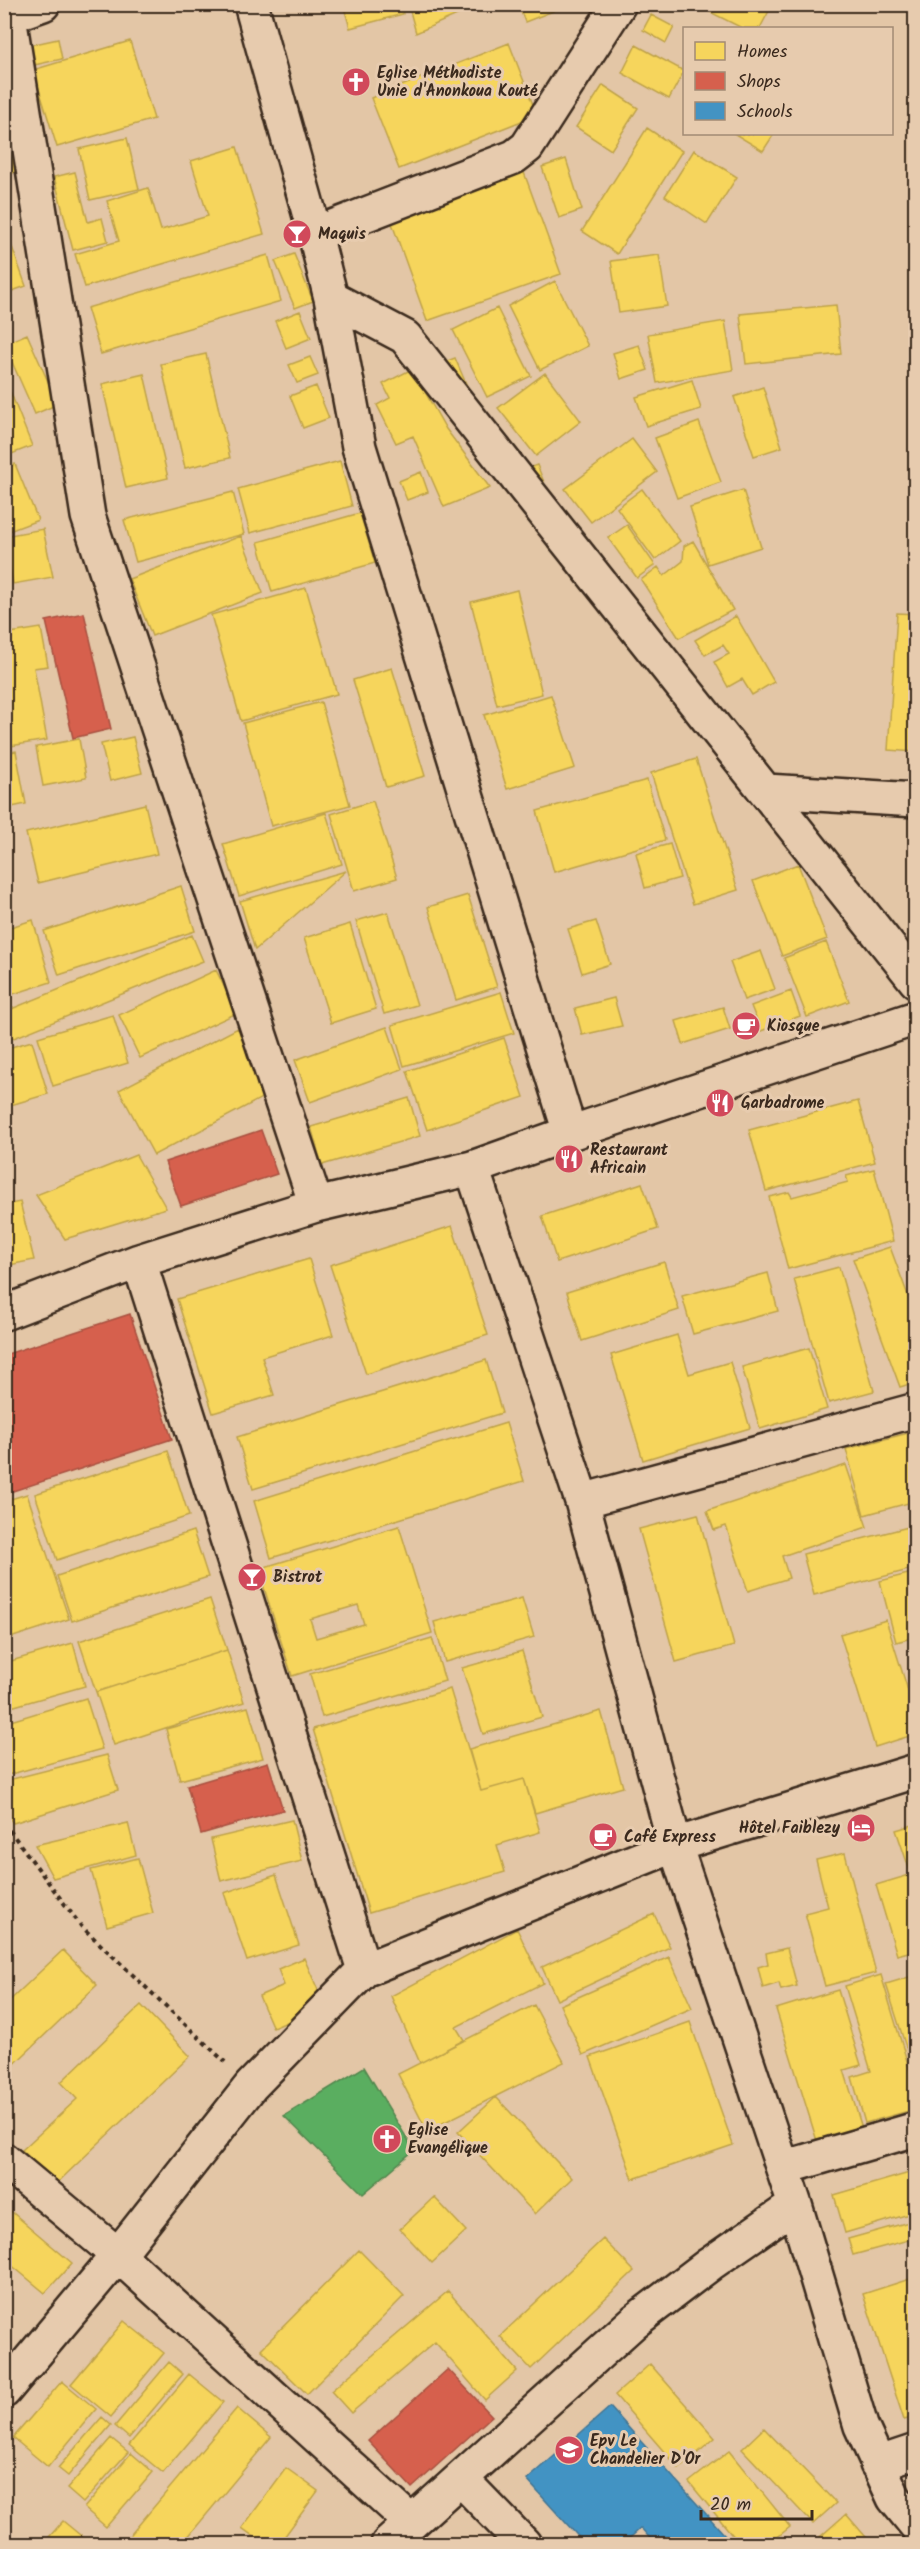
<svg xmlns="http://www.w3.org/2000/svg" width="920" height="2549" font-family="Kalam,sans-serif">
<style>
.homes{fill:#f6d55c;stroke:#bea249;stroke-width:1.5;fill-rule:evenodd}
.shops{fill:#d6604d;stroke:#a8503f;stroke-width:1.5}
.schools{fill:#4393c3;stroke:#417492;stroke-width:1.5}
.public{fill:#5aae61;stroke:#51864d;stroke-width:1.5}
.lines{fill:none;stroke-linecap:round;stroke-linejoin:round}
.minor-casing{stroke:#3b2a1e;stroke-width:38}
.path{stroke:#3b2a1e;stroke-width:4;stroke-dasharray:4.5 4.5;stroke-linecap:butt}
.minor{stroke:#e7cbae;stroke-width:33}
.labels{text-anchor:middle;dominant-baseline:central;stroke-width:6;stroke-linejoin:round;paint-order:stroke}
.poi-label{font-size:16px;font-weight:bold;fill:#3b2a1e;stroke:#e7cbae;text-anchor:start}
</style>
<rect width="100%" height="100%" fill="#e3c6a6"/>
<filter id="ink" filterUnits="userSpaceOnUse"><feTurbulence type="fractalNoise" baseFrequency=".0167" numOctaves="2"/><feDisplacementMap in="SourceGraphic" scale="12" xChannelSelector="R" yChannelSelector="G"/><feConvolveMatrix kernelMatrix="1 2 1 2 8 2 1 2 1" color-interpolation-filters="sRGB"/></filter>
<g filter="url(#ink)">
<path class="homes" d="M343,4H401L403,14L350,28Z
M408,4H482L416,33Z
M518,4H571L525,22Z
M712,4H762L770,9L760,28H742L708,11Z
M651,15L674,27L666,43L643,30Z
M58,39L62,59L34,65L30,45Z
M130,41L154,119L57,147L33,70Z
M509,43L537,115L399,169L371,98Z
M636,45L684,71L669,99L622,73Z
M603,85L638,108L611,150L576,127Z
M647,128L682,151L617,254L582,231Z
M735,134H774L763,151Z
M4,136L21,169L4,177Z
M127,138L139,189L90,200L79,149Z
M237,147L264,234L85,287L75,254L119,241L107,201L148,188L161,230L208,216L191,161Z
M694,150L737,177L707,224L665,196Z
M566,159L582,210L559,218L542,167Z
M522,167L561,274L427,321L389,215Z
M75,172L88,222L102,218L108,241L73,250L54,177Z
M7,233L26,286L4,294V234Z
M294,254L313,301L295,308L275,261Z
M268,255L281,301L101,354L87,308Z
M659,255L667,306L619,313L611,261Z
M555,281L588,346L540,370L508,306Z
M836,305L841,354L746,364L740,314Z
M497,308L531,376L487,397L453,330Z
M300,311L311,338L286,348L275,321Z
M725,321L733,370L657,383L648,334Z
M27,334L58,404L35,414L4,344Z
M639,345L648,370L621,379L613,353Z
M206,354L230,458L185,468L161,364Z
M310,357L318,375L297,383L289,365Z
M455,358L470,393L442,363Z
M412,369L446,429L490,488L444,507L413,436L396,443L377,405L390,398L383,384Z
M545,373L581,421L536,456L498,408Z
M144,374L168,478L126,488L102,384Z
M4,376L32,446L4,457Z
M692,380L701,409L646,426L636,397Z
M316,386L329,418L303,428L290,396Z
M763,387L782,447L754,456L734,397Z
M699,422L721,482L677,498L655,438Z
M632,439L657,472L591,522L565,489Z
M340,461L352,506L250,533L238,489Z
M15,464L38,520L4,533V468Z
M537,465L544,482L528,489L521,471Z
M421,472L428,492L407,500L399,481Z
M642,489L680,541L655,560L617,508Z
M743,490L761,547L708,564L690,507Z
M233,492L244,534L136,562L124,520Z
M360,513L375,563L272,592L258,542Z
M627,525L655,565L637,578L608,538Z
M43,529L53,577L13,584L4,536Z
M241,536L263,593L152,636L129,579Z
M693,541L733,610L679,638L641,580L658,567L664,576L683,561L684,546Z
M306,588L337,694L241,721L211,615Z
M517,590L542,694L497,705L471,602Z
M897,613L916,614V752L888,750Z
M736,616L774,682L752,695L742,679L728,687L714,662L729,654L723,645L705,655L695,640Z
M41,628L48,666L34,668L47,740L4,747V634Z
M392,668L425,776L386,787L353,680Z
M551,695L575,768L507,789L484,715Z
M321,702L350,805L271,826L243,723Z
M133,737L142,773L110,781L101,744Z
M79,739L86,778L43,786L36,747Z
M16,751L26,804L7,808L4,753Z
M696,759L738,890L693,904L651,773Z
M647,780L665,840L554,872L537,811Z
M373,801L397,878L354,891L331,814Z
M145,804L157,854L38,883L26,833Z
M326,813L342,864L239,896L223,844Z
M670,844L680,878L645,888L636,853Z
M798,864L827,939L782,956L753,881Z
M346,871L255,950L240,901Z
M181,886L195,931L59,975L44,931Z
M468,895L497,987L456,1000L428,907Z
M388,912L417,1005L384,1014L356,921Z
M33,920L51,982L4,997V929Z
M596,921L610,964L582,973L568,929Z
M350,924L376,1009L331,1023L304,938Z
M192,935L203,961L4,1042V1012Z
M826,942L849,1001L807,1017L784,958Z
M761,951L775,989L744,1000L730,962Z
M216,970L237,1013L140,1058L119,1015Z
M791,991L800,1016L761,1031L751,1006Z
M501,992L514,1033L404,1066L392,1025Z
M614,998L622,1026L582,1035L575,1008Z
M723,1007L730,1029L683,1044L676,1021Z
M113,1015L128,1063L53,1086L38,1037Z
M387,1027L402,1069L310,1102L295,1060Z
M238,1028L273,1092L154,1155L119,1090Z
M504,1038L524,1097L427,1130L407,1071Z
M32,1041L48,1094L4,1107V1049Z
M409,1098L420,1136L322,1165L311,1127Z
M858,1101L875,1162L766,1191L749,1130Z
M136,1155L166,1208L65,1239L36,1195Z
M874,1169L893,1241L788,1269L769,1197L789,1192L792,1197L848,1182L846,1176Z
M642,1183L658,1229L557,1262L542,1216Z
M20,1202L34,1260L4,1266V1205Z
M452,1226L488,1335L366,1374L330,1265Z
M890,1247L916,1317V1382L900,1387L853,1259Z
M309,1259L333,1335L262,1357L274,1395L213,1413L177,1299Z
M664,1262L679,1310L582,1341L567,1292Z
M839,1267L874,1391L829,1403L794,1279Z
M768,1273L778,1311L693,1334L682,1296Z
M677,1335L689,1374L730,1362L750,1428L643,1460L611,1355Z
M809,1348L827,1409L760,1429L742,1367Z
M486,1360L502,1413L253,1489L237,1437Z
M506,1423L524,1481L271,1558L254,1501Z
M916,1431V1501L864,1515L846,1449Z
M168,1451L189,1516L57,1560L35,1494Z
M846,1465L867,1527L782,1556L789,1578L748,1591L726,1526L714,1530L707,1511Z
M27,1494L69,1619L4,1640V1501Z
M698,1514L734,1646L676,1662L639,1529Z
M916,1525V1568L814,1595L803,1554Z
M399,1526L432,1633L292,1676L258,1569ZM358,1605L364,1624L316,1638L310,1619Z
M193,1531L208,1577L72,1621L57,1576Z
M916,1572V1637L896,1642L880,1581Z
M522,1598L534,1637L445,1662L434,1622Z
M210,1599L227,1650L96,1692L79,1641Z
M886,1620L916,1716V1734L875,1747L840,1634Z
M432,1638L445,1681L322,1717L310,1674Z
M73,1643L85,1686L4,1709V1663Z
M227,1650L244,1702L114,1745L96,1692Z
M522,1651L542,1717L483,1734L462,1668Z
M450,1689L481,1791L524,1779L540,1832L497,1845L505,1872L369,1913L313,1729Z
M86,1698L102,1749L4,1776V1723Z
M248,1707L263,1758L180,1780L166,1729Z
M601,1711L623,1787L535,1813L524,1779L481,1791L469,1749Z
M107,1755L118,1790L13,1823L4,1810V1781Z
M292,1820L302,1861L221,1881L211,1839Z
M128,1823L136,1855L53,1878L35,1845Z
M916,1824V1872L911,1874L896,1830Z
M845,1853L876,1973L825,1986L805,1913L828,1907L816,1860Z
M138,1858L153,1913L107,1926L91,1870Z
M916,1873V1950L897,1955L876,1885Z
M276,1875L299,1945L247,1961L224,1893Z
M654,1914L670,1947L557,2000L542,1967Z
M517,1929L543,1983L456,2027L464,2040L420,2063L391,1996Z
M787,1948L797,1986L781,1990L779,1983L763,1988L758,1967L768,1964L766,1953Z
M63,1950L97,1985L4,2074V2006Z
M669,1957L692,2008L583,2055L560,2005Z
M304,1958L325,2006L273,2028L259,1996L284,1985L278,1969Z
M881,1975L916,2091V2109L865,2123L852,2077L871,2071L845,1986Z
M916,1975V2062L911,2063L886,1984Z
M838,1990L861,2065L844,2070L862,2128L817,2141L776,2009Z
M141,2005L190,2056L55,2185L22,2150L77,2099L61,2082Z
M534,2005L564,2062L427,2131L398,2074Z
M690,2022L733,2145L633,2179L590,2057Z
M496,2097L572,2178L535,2214L458,2132Z
M916,2171V2212L845,2233L834,2195Z
M434,2197L466,2231L432,2263L400,2229Z
M6,2207L72,2263L45,2293L4,2259Z
M916,2220V2238L853,2255L848,2239Z
M603,2239L634,2271L531,2369L500,2336Z
M359,2250L404,2296L307,2394L261,2349Z
M916,2277V2417L904,2420L863,2294Z
M448,2291L517,2371L485,2400L435,2342L351,2413L331,2391Z
M124,2321L164,2353L111,2417L71,2384Z
M169,2362L183,2374L129,2438L115,2426Z
M650,2364L715,2438L679,2469L615,2395Z
M189,2374L223,2402L163,2473L129,2445Z
M62,2381L96,2409L48,2467L13,2438Z
M237,2408L271,2437L182,2544H132L126,2540Z
M102,2417L111,2425L68,2476L58,2468Z
M764,2428L836,2503L813,2524L742,2449Z
M111,2438L128,2452L83,2503L67,2489Z
M729,2451L790,2527L769,2544H740L689,2482Z
M131,2453L153,2472L106,2527L84,2508Z
M286,2468L318,2491L279,2544H264L242,2528Z
M846,2514L872,2544H812Z
M63,2521L91,2544H43Z"/>
<path class="shops" d="M84,613L111,729L73,738L46,621Z
M261,1130L277,1174L181,1206L165,1162Z
M130,1314L172,1439L4,1494V1355Z
M268,1762L283,1810L201,1834L187,1786Z
M448,2369L492,2416L412,2488L368,2441Z"/>
<path class="schools" d="M610,2407L733,2544H655L641,2528L623,2544H585L527,2480Z"/>
<path class="public" d="M364,2067L414,2150L363,2194L284,2116Z"/>
<g class="lines">
<g class="minor-casing">
<path id="minor" d="M7,4L88,516L316,1205
M251,4L315,234L331,298L359,447L570,1133
M9,16L43,4
M315,234L514,157L527,147L619,4
M331,298L405,337L916,981
M766,791L916,800
M472,1168L582,1501L675,1845L795,2205L861,2426L894,2498L916,2525
M139,1261L364,1970L675,1845L916,1771
M4,1313L139,1261L316,1205L472,1168L570,1133L916,1018
M582,1501L916,1410
M4,2160L118,2255L411,2522
M783,2168L916,2129
M4,2391L118,2255L251,2086L364,1970
M877,2464L916,2451
M461,2479L524,2544
M388,2544L635,2321L710,2264L795,2205"/>
</g>
<path class="path" d="M4,1823L81,1926L225,2062"/>
<use href="#minor" class="minor"/>
</g>
</g>
<defs>
<g id="church-disc" transform="scale(1.5)"><circle r="9.5" fill="#d1495b" stroke="#e7cbae"/><path d="M-1.2-6h2.4v3.5h3.3v2.4h-3.3V6h-2.4V-.1h-3.3v-2.4h3.3Z" fill="#fff"/></g>
<g id="bar-disc" transform="scale(1.5)"><circle r="9.5" fill="#d1495b" stroke="#e7cbae"/><path d="M-6-5H6L.8 .8V4.5H3.5V6h-7V4.5H-.8V.8Z" fill="#fff"/></g>
<g id="cafe-disc" transform="scale(1.5)"><circle r="9.5" fill="#d1495b" stroke="#e7cbae"/><path d="M-5.5-4.5H6V0H3Q3 3.5 0 3.5H-2.5Q-5.5 3.5-5.5 0ZM3-3.2v2h1.7v-2ZM-6 4.5H4V6H-6Z" fill="#fff"/></g>
<g id="restaurant-disc" transform="scale(1.5)"><circle r="9.5" fill="#d1495b" stroke="#e7cbae"/><path d="M-5-6h1v4h1v-4h1v4h1v-4h1v5L-1.5 .5V6h-2V.5L-5-1ZM5-6V6H3V1.5H1.5Q1.5-4 5-6Z" fill="#fff"/></g>
<g id="hotel-disc" transform="scale(1.5)"><circle r="9.5" fill="#d1495b" stroke="#e7cbae"/><path d="M-6-4.5h1.5V1H6V5H4.5V3h-9V5H-6ZM-4 0a1.8 1.8 0 1 1 3.6 0ZM.5 0V-2.5h3Q6-2.5 6 0Z" fill="#fff"/></g>
<g id="school-disc" transform="scale(1.5)"><circle r="9.5" fill="#d1495b" stroke="#e7cbae"/><path d="M0-5L7-2L0 1L-7-2ZM-4 1L0 2.5L4 1V4Q0 6-4 4Z" fill="#fff"/></g>
</defs>
<g fill-rule="evenodd">
<use href="#church-disc" x="356" y="82"/>
<use href="#bar-disc" x="297" y="234"/>
<use href="#cafe-disc" x="746" y="1026"/>
<use href="#restaurant-disc" x="720" y="1103"/>
<use href="#restaurant-disc" x="569" y="1159"/>
<use href="#bar-disc" x="252" y="1577"/>
<use href="#hotel-disc" x="861" y="1828"/>
<use href="#cafe-disc" x="603" y="1837"/>
<use href="#church-disc" x="387" y="2139"/>
<use href="#school-disc" x="569" y="2450"/>
</g>
<g class="labels">
<g class="poi-label">
<text x="377" y="73">Eglise Méthodiste<tspan x="377" dy="18">Unie d'Anonkoua Kouté</tspan></text>
<text x="318" y="234">Maquis</text>
<text x="767" y="1026">Kiosque</text>
<text x="741" y="1103">Garbadrome</text>
<text x="590" y="1150">Restaurant<tspan x="590" dy="18">Africain</tspan></text>
<text x="273" y="1577">Bistrot</text>
<text x="840" y="1828" text-anchor="end">Hôtel Faiblezy</text>
<text x="624" y="1837">Café Express</text>
<text x="408" y="2130">Eglise<tspan x="408" dy="18">Evangélique</tspan></text>
<text x="590" y="2441">Epv Le<tspan x="590" dy="18">Chandelier D'Or</tspan></text>
</g>
</g>
<rect width="920" height="2549" fill="none" stroke="#e7cbae" stroke-width="24"/>
<rect x="12" y="12" width="896" height="2525" fill="none" stroke="#3b2a1e" stroke-width="2" filter="url(#ink)"/>
<rect x="683" y="27" width="210" height="108" fill="#e7cbae" stroke="#a28b74" stroke-width="1.5"/>
<rect x="695" y="42" width="30" height="18" fill="#f6d55c" stroke="#a28b74" stroke-width="1.5"/>
<text x="737" y="57" font-size="18" fill="#3b2a1e">Homes</text>
<rect x="695" y="72" width="30" height="18" fill="#d6604d" stroke="#a28b74" stroke-width="1.5"/>
<text x="737" y="87" font-size="18" fill="#3b2a1e">Shops</text>
<rect x="695" y="102" width="30" height="18" fill="#4393c3" stroke="#a28b74" stroke-width="1.5"/>
<text x="737" y="117" font-size="18" fill="#3b2a1e">Schools</text>
<path d="M701 2510v9h111v-9" fill="none" stroke="#3b2a1e" stroke-width="3"/>
<text x="710" y="2510" font-size="18" fill="#3b2a1e" stroke="#e7cbae" stroke-width="4.5" paint-order="stroke">20 m</text>
</svg>
